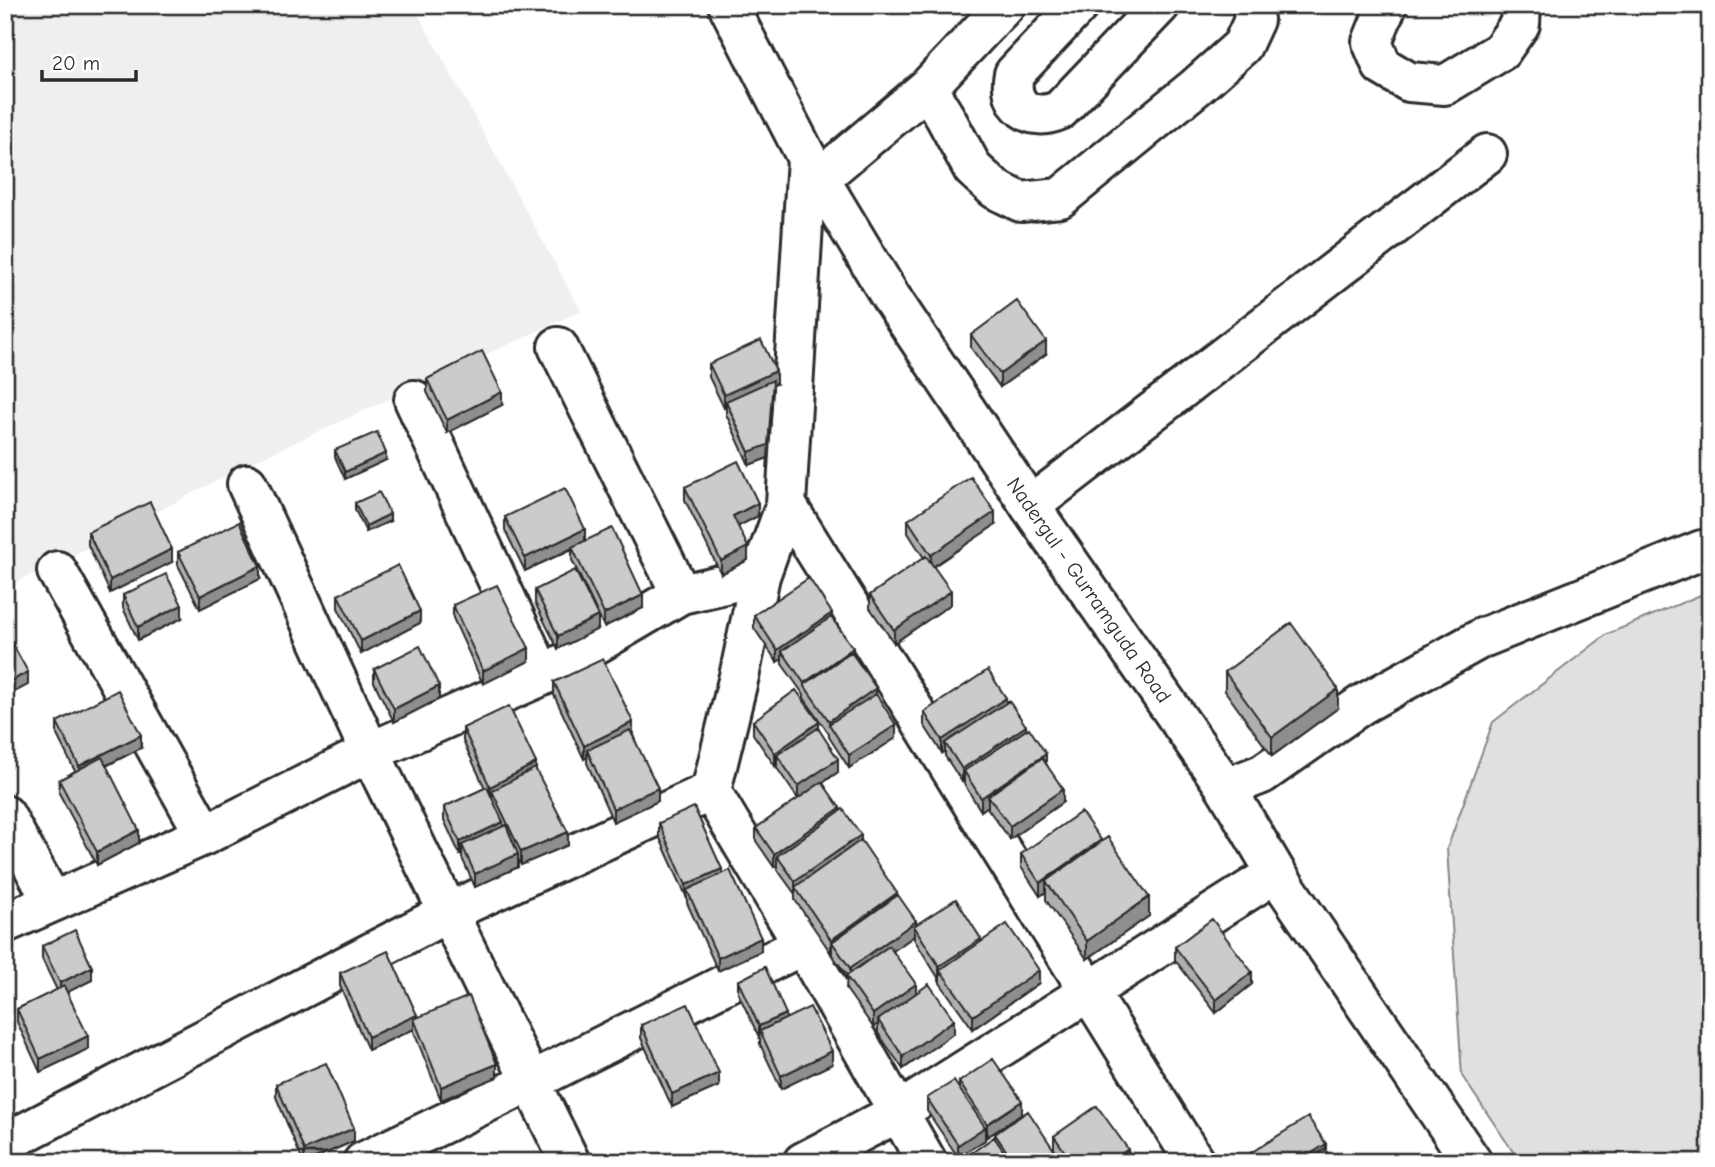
<svg xmlns="http://www.w3.org/2000/svg" width="1715" height="1167" font-family="'Comic Neue',sans-serif">
<style>
.built{fill:#efefef}
.green{fill:#e0e0e0;stroke:#868686;stroke-width:2}
.lines{fill:none;stroke-linecap:round;stroke-linejoin:round}
.minor-casing{stroke:#2b2b2b;stroke-width:44}
.major-casing{stroke:#2b2b2b;stroke-width:44}
.minor{stroke:#fff;stroke-width:38}
.major{stroke:#fff;stroke-width:38}
.wall{fill:#afafaf;stroke:#2b2b2b;stroke-width:2}
.shaded-wall{fill:#8e8e8e;stroke:#2b2b2b;stroke-width:2}
.building{fill:#cbcbcb;stroke:#2b2b2b;stroke-width:2}
.labels{text-anchor:middle;dominant-baseline:central;stroke-width:5;stroke-linejoin:round;paint-order:stroke}
.street-label{font-size:21px;fill:#2b2b2b;stroke:#fff}
</style>
<rect width="100%" height="100%" fill="#fff"/>
<filter id="ink" filterUnits="userSpaceOnUse"><feTurbulence type="fractalNoise" baseFrequency=".0143" numOctaves="2"/><feDisplacementMap in="SourceGraphic" scale="14" xChannelSelector="R" yChannelSelector="G"/><feConvolveMatrix kernelMatrix="1 2 1 2 8 2 1 2 1" color-interpolation-filters="sRGB"/></filter>
<g filter="url(#ink)">
<path class="built" d="M5,5H413L581,311L250,463L98,543L5,587Z"/>
<path class="green" d="M1710,591V1162H1520L1462,1076L1447,849L1493,722L1607,634Z"/>
<g class="lines">
<g class="minor-casing">
<path id="minor" d="M1079,5L1014,74C1007,106 1031,123 1060,110L1160,5
M1387,5L1372,42L1382,66L1409,82L1445,85L1501,51L1520,24L1521,5
M927,88L945,117L973,169L995,189L1021,202L1060,198L1196,87L1242,46L1254,20L1252,5
M807,158L786,504L760,576L740,672L711,791L803,945L927,1162
M819,179L927,88L1005,5
M558,347L681,594
M414,400L542,676
M247,484L370,752L570,1162
M786,504L1195,1162
M1030,506L1487,154
M57,571L205,835
M1226,788L1262,774L1361,705L1482,638L1702,550
M5,815L52,901
M5,923L205,835L370,752L542,676L681,594L760,576
M5,1143L449,912L711,791
M363,1162L532,1081L803,945
M803,1162L897,1113L1276,873"/>
</g>
<g class="major-casing">
<path id="major" d="M728,5L807,158L890,296L1030,506L1226,788L1276,873L1472,1162"/>
</g>
<use href="#minor" class="minor"/>
<use href="#major" class="major"/>
</g>
<path class="wall" d="M971,335L1046,354L1000,387L971,348Z
M709,364L776,384L773,385L768,458L749,465L726,414V407L724,408L709,377Z
M427,379L502,405L447,433L427,392Z
M335,450L386,460L345,479L335,457Z
M685,487L758,516L738,526L748,560L721,574L685,500Z
M355,503L390,521L366,532L355,510Z
M505,517L585,541L643,608L604,627L572,560V549L525,571L505,530Z
M908,520L995,525L933,566L951,604L894,643L870,608V595L924,558L908,533Z
M88,532L172,562L110,593L88,545Z
M178,552L260,579L200,609L178,565Z
M535,590L598,629L558,649L535,603Z
M123,595L182,618L138,640L123,608Z
M338,595L420,623L361,654L338,608Z
M453,605L529,661L483,684L453,618Z
M754,615L832,617L876,695L896,738L849,768L829,737V734L804,698V695L782,664V659L777,662L754,628Z
M374,669L439,699L394,722L374,682Z
M1225,672L1338,708L1272,756L1225,691Z
M554,682L633,735L658,801L613,822L587,763V757L584,759L554,695Z
M1006,702L1026,730L1046,763L1063,802L1010,839L988,809V806L981,811L964,784V781L962,782L945,756V751L942,753L924,725V712Z
M753,721L819,730L838,772L823,783L840,811L916,924L981,941L1039,983L973,1029L940,983V978L939,979L914,939V936L893,951L916,993L954,1033L903,1069L878,1033V1024L873,1027L846,989L847,975L832,955V952L831,953L795,900V894L777,869V865L774,867L756,841V828L798,799L777,768V764L775,766L753,734Z
M57,722L141,748L106,766L139,843L97,865L59,793V780L75,771L57,735Z
M463,728L536,771L568,845L521,865L518,859V867L475,887L462,858V854L460,855L444,820V807L485,788L463,741Z
M659,823L722,874L761,951L718,971L687,903V898L659,836Z
M1101,843L1149,916L1087,959L1046,900V892L1040,896L1021,867V854Z
M42,946L92,980L67,992L88,1049L40,1072L17,1022V1009L57,990L42,959Z
M1175,947L1252,984L1216,1013L1175,960Z
M340,973L417,1018L497,1077L441,1100L414,1032V1029L368,1050L340,986Z
M738,981L786,1018L832,1064L781,1089L760,1044V1039L738,993Z
M641,1025L719,1086L672,1107L641,1038Z
M959,1082L1022,1114L987,1137L985,1134V1140L958,1157L927,1111V1098L959,1088Z
M276,1084L354,1141L306,1162H303L276,1097Z
M995,1134L1062,1162H963V1159L995,1139Z
M1054,1136L1128,1162H1063L1054,1149Z"/>
<path class="shaded-wall" d="M1046,341V354L1000,387V374Z
M776,371V384L773,385L768,458L749,465V452L726,401V407L724,408V395Z
M502,392V405L447,433V420Z
M386,453V460L345,479V472Z
M758,503V516L733,529V516Z
M995,512V525L931,568V555Z
M390,514V521L366,532V526Z
M585,529V542L525,571V558Z
M748,547V560L721,574V561Z
M172,549V562L110,593V580Z
M260,566V579L200,609V596Z
M951,591V604L894,643V630Z
M643,595V608L604,627V614Z
M182,605V618L138,640V627Z
M420,611V623L361,654V641Z
M832,613V626L782,651V659L777,662V650Z
M598,616V629L558,649V636Z
M529,648V661L483,684V671Z
M853,648V661L804,686V683Z
M28,672V685L5,697V684Z
M439,686V699L394,722V709Z
M876,688V701L829,724V721Z
M1338,689V708L1272,756V737Z
M1006,698V711L945,743V751L942,753V740Z
M633,722V735L587,750V757L584,759V746Z
M819,722V735L777,755V764L775,766V753Z
M896,725V738L849,768V755Z
M1026,726V739L964,771V781L962,782V769Z
M141,735V748L79,779V766Z
M1046,754V767L988,796V806L981,811V798Z
M838,759V772L798,799V786Z
M536,763V776L492,791V798L490,800V787Z
M658,788V801L613,822V809Z
M1063,789V802L1010,839V826Z
M840,808V821L777,856V865L774,867V854Z
M503,822V835L462,845V854L460,855V842Z
M139,830V843L97,865V852Z
M568,832V845L521,865V852Z
M861,835V848L795,887V894V881Z
M1101,840V853L1046,881V892L1040,896V883Z
M518,854V867L475,887V874Z
M722,869V882L687,890L686,898V885Z
M897,893V906L832,942V952L831,953V940Z
M1149,897V916L1087,959V941Z
M916,921V930L914,926V936L850,981V968Z
M761,938V951L718,971V958Z
M981,939V952L940,970V978L939,979V966Z
M92,967V980L60,996V983Z
M1039,970V983L973,1029V1016Z
M1252,972V984L1216,1013V1000Z
M916,984V997L878,1020V1024L873,1027V1014Z
M786,1014V1026L760,1031L759,1039V1026Z
M417,1015V1026L414,1019V1029L368,1050V1037Z
M954,1020V1033L903,1069V1056Z
M88,1036V1049L40,1072V1059Z
M832,1051V1064L781,1089V1076Z
M497,1064V1077L441,1100V1087Z
M719,1073V1086L672,1107V1094Z
M1022,1101V1114L987,1137V1124Z
M985,1127V1140L958,1157V1145Z
M354,1128V1141L306,1162H304V1150Z
M1326,1144V1157L1318,1162H1298Z
M1128,1149V1162H1111Z"/>
<path class="building" d="M1017,301L1046,341L1000,374L971,335Z
M761,340L776,371L724,395L709,364Z
M482,351L502,392L447,420L427,379Z
M773,380L768,445L749,452L726,401Z
M377,432L386,453L345,472L335,450Z
M738,461L758,503L733,516L748,547L721,561L685,487Z
M971,477L995,512L931,555L908,520Z
M565,488L585,529L525,558L505,517Z
M379,492L390,514L366,526L355,503Z
M150,502L172,549L110,580L88,532Z
M239,522L260,566L200,596L178,552Z
M612,528L643,595L604,614L572,547Z
M926,556L951,591L894,630L870,595Z
M398,565L420,611L361,641L338,595Z
M575,570L598,616L558,636L535,590Z
M166,574L182,605L138,627L123,595Z
M809,578L832,613L777,650L754,615Z
M497,585L529,648L483,671L453,605Z
M831,617L853,648L804,683L782,651Z
M1291,623L1338,689L1272,737L1225,672Z
M5,630L28,672L5,684Z
M420,646L439,686L394,709L374,669Z
M851,652L876,688L829,721L804,685Z
M603,659L633,722L584,746L554,682Z
M988,670L1006,698L942,740L924,712Z
M118,690L141,735L79,766L57,722Z
M796,690L819,722L775,753L753,721Z
M876,694L896,725L849,755L829,724Z
M1009,701L1026,726L962,769L945,743Z
M509,706L536,763L490,787L463,728Z
M818,728L838,759L798,786L777,755Z
M1029,728L1046,754L981,798L964,771Z
M630,730L658,788L613,809L587,750Z
M102,757L139,830L97,852L59,780Z
M1042,758L1063,789L1010,826L988,796Z
M535,768L568,832L521,852L492,791Z
M822,782L840,808L774,854L756,828Z
M487,787L503,822L460,842L444,807Z
M694,807L722,869L686,885L659,823Z
M843,809L861,835L795,881L777,856Z
M1081,812L1101,840L1040,883L1021,854Z
M506,825L518,854L475,874L462,845Z
M1108,837L1149,897L1087,941L1046,881Z
M861,840L897,893L831,940L795,887Z
M730,870L761,938L718,958L687,890Z
M898,895L916,921L850,968L832,942Z
M956,899L981,939L939,966L914,926Z
M1212,919L1252,972L1216,1000L1175,947Z
M1007,924L1039,970L973,1016L940,970Z
M75,930L92,967L60,983L42,946Z
M889,946L916,984L873,1014L846,976Z
M388,951L417,1015L368,1037L340,973Z
M765,967L786,1014L759,1026L738,981Z
M929,984L954,1020L903,1056L878,1020Z
M64,986L88,1036L40,1059L17,1009Z
M469,996L497,1064L441,1087L414,1019Z
M688,1004L719,1073L672,1094L641,1025Z
M810,1007L832,1051L781,1076L760,1031Z
M993,1059L1022,1101L987,1124L959,1082Z
M326,1063L354,1128L304,1150L276,1084Z
M954,1081L985,1127L958,1145L927,1098Z
M1097,1106L1128,1149L1111,1162H1072L1054,1136Z
M1028,1111L1062,1162H1014L995,1134Z
M1308,1117L1326,1144L1298,1162H1247L1244,1157Z
M994,1137L1011,1162H965L963,1159Z
M1325,1149L1334,1162H1307Z"/>
</g>
<g class="labels">
<g class="street-label">
<text transform="translate(1089 590) rotate(55)">Nadergul - Gurramguda Road</text>
</g>
</g>
<rect width="1715" height="1167" fill="none" stroke="#fff" stroke-width="28"/>
<rect x="14" y="14" width="1687" height="1139" fill="none" stroke="#2b2b2b" stroke-width="2.5" filter="url(#ink)"/>
<path d="M42 70v10h94v-10" fill="none" stroke="#2b2b2b" stroke-width="3.5"/>
<text x="52" y="70" font-size="21" fill="#2b2b2b" stroke="#ffffff" stroke-width="5" paint-order="stroke">20 m</text>
</svg>
